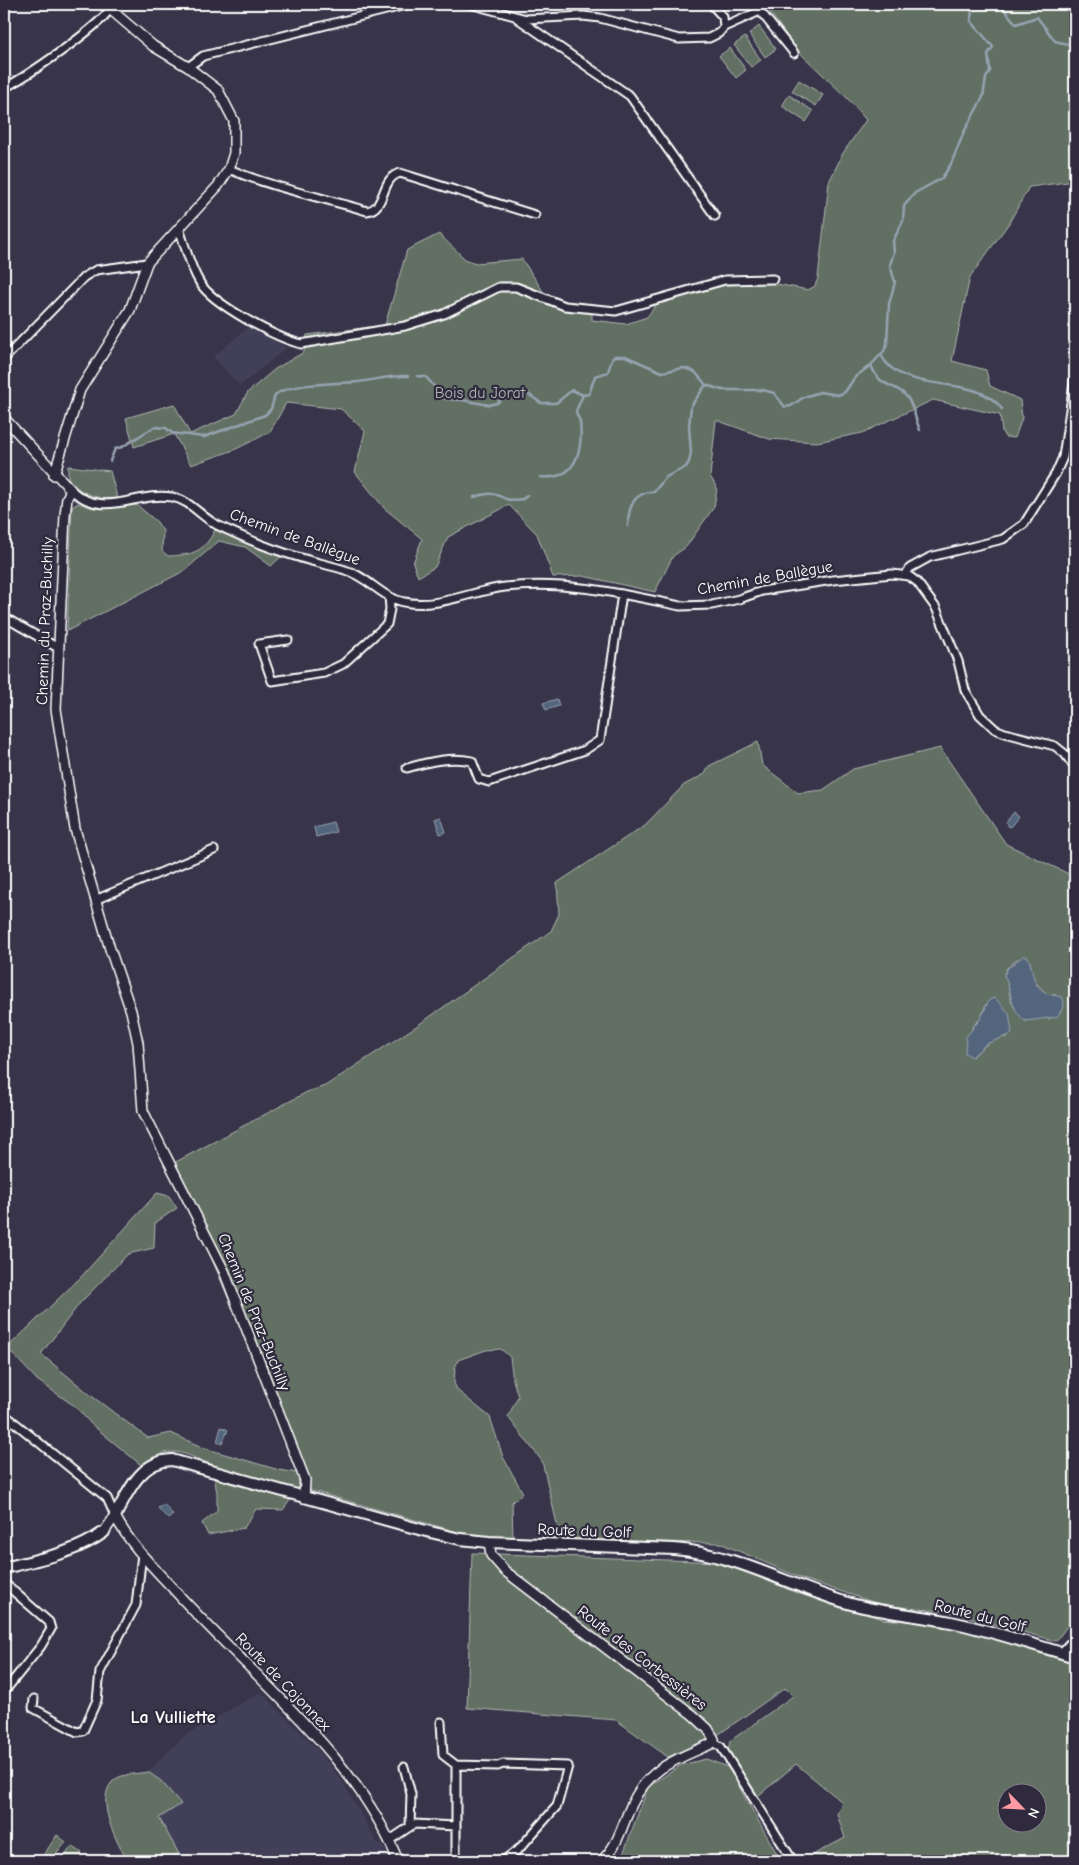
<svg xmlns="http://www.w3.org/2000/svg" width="1079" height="1865" font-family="'Comic Neue',sans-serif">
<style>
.built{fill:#434058}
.green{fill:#626f64;stroke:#b0b7b2;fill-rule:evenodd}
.water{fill:#52657d;stroke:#97a3b1}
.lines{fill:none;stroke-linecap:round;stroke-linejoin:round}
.stream{stroke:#97a3b1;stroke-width:2.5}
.minor-casing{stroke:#fff;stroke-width:11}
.tertiary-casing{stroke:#fff;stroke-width:12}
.secondary-casing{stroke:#fff;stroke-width:14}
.minor{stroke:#2f2a3d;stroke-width:7}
.tertiary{stroke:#2f2a3d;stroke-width:9}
.secondary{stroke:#2f2a3d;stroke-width:10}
.labels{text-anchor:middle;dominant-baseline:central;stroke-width:4.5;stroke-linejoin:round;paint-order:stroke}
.park-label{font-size:16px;fill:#b0b7b2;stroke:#2f2a3d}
.street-label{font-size:16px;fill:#fff;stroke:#2f2a3d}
.neighbourhood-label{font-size:18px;font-weight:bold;fill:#fff;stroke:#2f2a3d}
</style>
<rect width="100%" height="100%" fill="#383449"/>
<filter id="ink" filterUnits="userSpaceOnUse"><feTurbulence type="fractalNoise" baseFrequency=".02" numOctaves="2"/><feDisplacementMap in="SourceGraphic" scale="10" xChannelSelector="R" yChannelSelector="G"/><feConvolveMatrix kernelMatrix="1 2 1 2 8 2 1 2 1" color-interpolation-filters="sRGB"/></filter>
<g filter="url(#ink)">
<path class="built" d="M251,325L286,348L240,386L213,357Z
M261,1692L320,1752L344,1784L376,1841L384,1847L389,1861H128L121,1850L105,1811L107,1791L112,1781L125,1775L148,1772L184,1736Z"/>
<path class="green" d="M764,4H1075V181L1029,187L1009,223L970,277L952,361L986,370L990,386L1020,400L1022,418L1015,438L1005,437L1002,432L1000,415L933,400L862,433L817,442L769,439L716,420L710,476L717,488L714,507L686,547L673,556L655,592L583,576L553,577L537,534L509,505L448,537L435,567L418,577L413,563L422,539L384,508L355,472L365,431L341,409L286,403L270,432L234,450L191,465L174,434L134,447L126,418L174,404L190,434L236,414L248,392L275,369L304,352L307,335L385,325L407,250L439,234L466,260L476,263L522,259L548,299L592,308V320L626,324L647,317L658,302L725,285L771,283L808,290L815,286L818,278L829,182L843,153L866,120L849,100L797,50Z
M759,26L776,49L765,57L749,34Z
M745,37L761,60L751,67L734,45Z
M730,48L746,70L736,78L719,56Z
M799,80L823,95L816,106L792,91Z
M789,95L813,111L806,122L782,106Z
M68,466L110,471L118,501C99,498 79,495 68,478Z
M78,503L94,508L137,505L157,522L163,531L162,551L168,556C192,555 203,553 215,530L282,556L271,566L245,547L219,541L184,571L67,631L72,507Z
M758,742L762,765L798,793L823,790L853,769L940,748L1006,844L1075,877V1616L1056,1641L946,1611L888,1607L803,1579L720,1543L561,1541L542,1461L508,1417L518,1396L513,1380L510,1357L501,1349L486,1350L458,1360L455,1368L454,1383L458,1391L490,1417L503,1457L523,1493L512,1502L513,1537L472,1536L309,1490L172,1164L307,1092L325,1086L421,1023L551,931L559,914L557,883L645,825L684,785L705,774L709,766ZM1017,959L1030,962L1033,980L1048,995H1056L1050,1019L1041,1018L1025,1021C1019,1013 1011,1006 1010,996C1008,986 1009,985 1004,975L1006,969ZM986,1004L1007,1037C991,1037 983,1048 972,1057V1027L981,1018Z
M157,1193L169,1196L177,1208L155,1223L154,1248L128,1254L80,1303L41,1354L93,1397L148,1438L171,1433L204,1448L279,1470L298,1473L299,1488L283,1510L256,1509L244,1528L208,1535L202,1523L217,1511V1493L212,1465C181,1452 171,1444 141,1465L90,1423L76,1407L37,1380L7,1348L80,1278Z
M472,1553L723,1562L797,1593L883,1619L943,1624L1065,1658L1075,1654V1861H801L845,1838L837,1814L842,1802L796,1764L758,1796L728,1750L730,1741L793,1696L785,1688L712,1739L668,1757L616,1720L467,1708ZM1006,1792H1036V1822H1006Z
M706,1759L728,1767L781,1861H616L622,1857L648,1787L681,1765Z
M148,1772L161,1781L181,1804L159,1818L179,1854L167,1861H128C117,1844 95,1801 112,1782C120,1773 137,1774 148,1772Z
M57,1835L66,1842L51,1861L43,1856Z
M72,1846L82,1853L75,1861H61Z"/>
<path class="water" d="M557,699L559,706L546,710L543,703Z
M1014,812L1019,816L1011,826L1008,827L1006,822Z
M441,817L446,832L440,834L435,819Z
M333,822L336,832L316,837L314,827Z
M1023,956L1028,957C1034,970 1031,988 1048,994C1053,996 1058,995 1063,998L1064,1006L1057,1017L1025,1021C1009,1008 1013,992 1004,975L1007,969Z
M995,998L1009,1013L1012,1034L986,1044L972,1057L965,1053L966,1037L981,1018L989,1000Z
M221,1427L228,1430L222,1444L217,1442Z
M164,1504L173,1515L168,1519L158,1508Z"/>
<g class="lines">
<path class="stream" d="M1000,4L1016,24L1037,17L1055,41L1075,46
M881,355C903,398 976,371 1002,409
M871,365C880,390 895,382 907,397C914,406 915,419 920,430
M417,376L426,377L445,399L462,400L489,405L497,403L505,396L525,392L541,403H556L572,390L583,395L589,394L595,376L608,372L612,359L615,356H625L662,372L683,368L691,370L696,373L706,385L722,390H763L774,393L785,407L791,406L804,397L820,392L838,395L845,392L855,377L871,365L884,351L887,344L889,304L895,282L890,265L894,252L893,241L903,221L904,206L915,193L942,178L951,164L964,132L983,97L986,78L990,71L988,54L993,47L971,21L972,4
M110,461L115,449L122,447L154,427L166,428L172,433L204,437L265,415L271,409L275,395C289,383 339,383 358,382C376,380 390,375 408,376
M540,477C576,481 583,451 580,422C579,417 576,416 576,411L583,395
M474,497C489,493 493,492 506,499C511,501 518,499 523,499L527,495
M628,526C628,509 633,491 654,492L666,477L686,467L689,462L691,453L689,426L691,406L705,386"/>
<g class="minor-casing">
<path id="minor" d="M470,4L526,19L583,16L600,18L679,39L709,38L719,33L724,27L760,11L794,53
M711,4L723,17L724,27
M517,18L630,96L715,216
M188,67L203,56L410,4
M4,88C26,77 98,28 110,9
M229,169C273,188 321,197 367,211C387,208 380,178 400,173L535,215
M179,228C185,246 190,267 200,283C213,304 276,338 301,344L405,326L444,314L499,287H516L565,306L616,311L725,280L773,279
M4,359L84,277L96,270L147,263
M71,490C105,520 136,491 172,497C190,500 201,517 217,525C242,537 270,549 298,557C313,562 330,565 345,570C367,576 382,598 404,602C438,609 471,591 505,587C564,580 623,594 680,606L712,605L739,599L762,591L833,580L892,574L909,576L917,582L936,608L958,661L965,690L980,715L995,729L1005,733L1055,746L1065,754L1075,768
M905,575L910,568L930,557L1003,539L1024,524L1056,473L1063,457L1075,376
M4,617L58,648
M288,640L259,644L272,681L324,673L343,664L387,624L390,609L389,596
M407,768C428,762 451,756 472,761L479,779L489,782L585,750L600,740L622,594
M95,900L214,850
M4,1414L107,1498L115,1516
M4,1583L49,1622L51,1629L41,1646L8,1687
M1061,1653L1069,1644L1075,1642
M34,1699L33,1708L77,1732L83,1731L97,1700L100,1672L136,1605L142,1554
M441,1722L443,1755L456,1765L498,1766L503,1764L568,1766L557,1806L519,1849L503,1861
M713,1742L721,1747L793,1861
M404,1767L411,1794L410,1827
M390,1840L414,1824L456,1826
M456,1861V1765"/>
</g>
<g class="tertiary-casing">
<path id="tertiary" d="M4,418L71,490L67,498L65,515L56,709L75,829L110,949L131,1011L138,1043L143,1111L224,1271L305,1480L304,1498
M54,475L80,390L130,310L147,263L218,186L229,169L234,153V121L218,90L188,67L153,46L110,9L109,4
M115,1516C130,1545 155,1569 177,1593C251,1675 358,1757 398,1861
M104,1532L115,1516
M489,1542L491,1555L505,1571L693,1715L708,1729L714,1739L711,1744C677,1759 649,1767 632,1804C622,1824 619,1846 601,1861"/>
</g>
<g class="secondary-casing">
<path id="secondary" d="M115,1516C128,1492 140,1461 172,1460L426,1531L460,1539L489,1542L674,1549C737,1554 791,1587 851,1604C884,1613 918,1615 951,1622C993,1631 1034,1645 1075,1657
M4,1568C39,1559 74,1554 104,1532"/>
</g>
<use href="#minor" class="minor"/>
<use href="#tertiary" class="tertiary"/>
<use href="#secondary" class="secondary"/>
</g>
</g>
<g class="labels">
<g class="park-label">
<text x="480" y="393">Bois du Jorat</text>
</g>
<g class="street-label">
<text transform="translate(295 537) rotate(20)">Chemin de Ballègue</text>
<text transform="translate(765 578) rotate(-10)">Chemin de Ballègue</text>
<text transform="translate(45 621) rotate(-88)">Chemin du Praz-Buchilly</text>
<text transform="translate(254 1312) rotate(68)">Chemin de Praz-Buchilly</text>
<text transform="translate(584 1531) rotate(2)">Route du Golf</text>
<text transform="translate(980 1616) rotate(14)">Route du Golf</text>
<text transform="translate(642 1658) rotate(38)">Route des Corbessières</text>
<text transform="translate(283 1682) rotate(46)">Route de Cojonnex</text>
</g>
<g class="neighbourhood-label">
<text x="173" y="1717">La Vulliette</text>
</g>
</g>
<rect width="1079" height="1865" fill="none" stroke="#2f2a3d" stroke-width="20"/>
<rect x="10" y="10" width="1059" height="1845" fill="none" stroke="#fff" stroke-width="2" filter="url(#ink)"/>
<g transform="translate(1022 1808) rotate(114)"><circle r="24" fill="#2f2a3d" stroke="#827f8b"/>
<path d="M0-4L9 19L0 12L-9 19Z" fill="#ff9aa2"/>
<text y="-8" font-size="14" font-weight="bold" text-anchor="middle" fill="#ffffff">N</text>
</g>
</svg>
